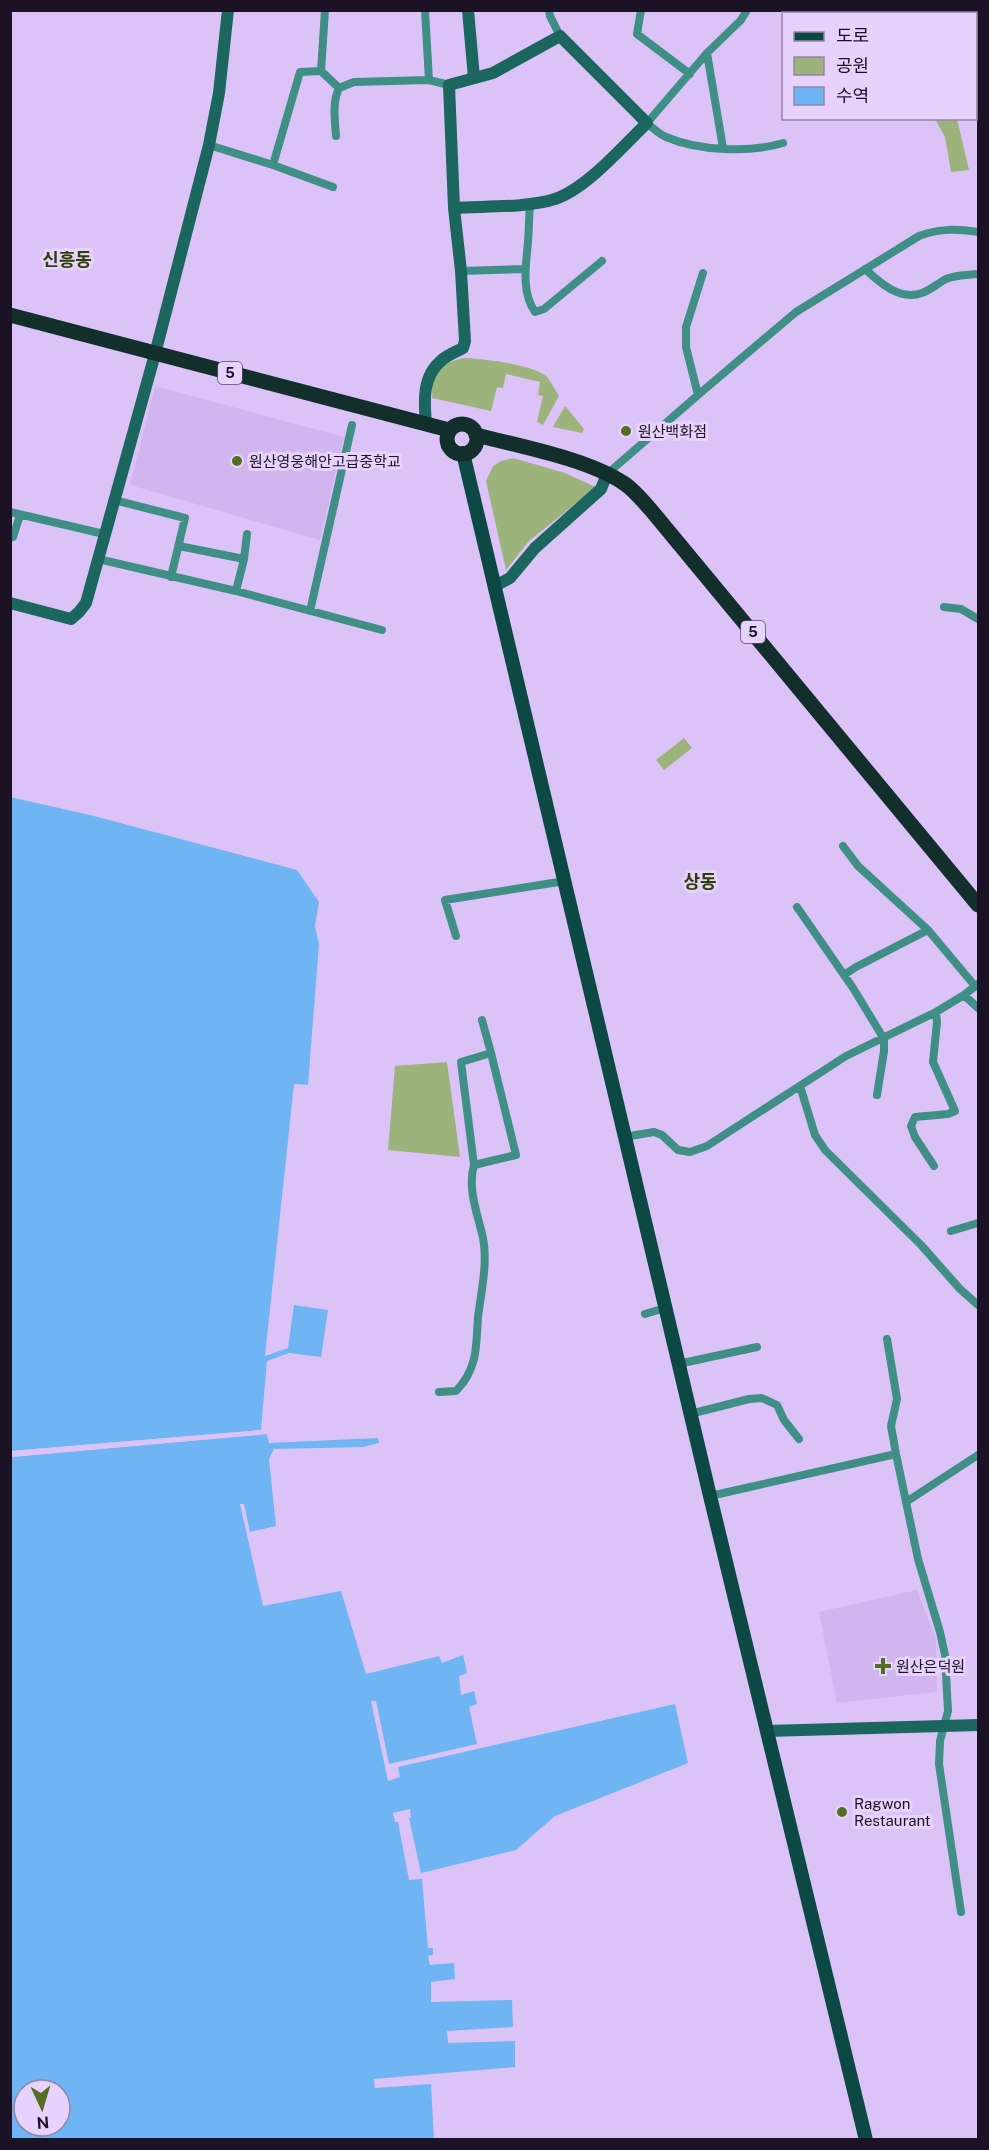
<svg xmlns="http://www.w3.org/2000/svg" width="989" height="2150" font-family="'Public Sans','Noto Sans KR',sans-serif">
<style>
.built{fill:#d1b5ef}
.green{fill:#9cb37c}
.water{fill:#6fb5f3;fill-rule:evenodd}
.pier{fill:#dcc3f7}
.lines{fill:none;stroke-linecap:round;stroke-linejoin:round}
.street{stroke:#3f8f87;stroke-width:8}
.secondary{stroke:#1c6660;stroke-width:12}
.primary{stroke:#0c4944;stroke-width:14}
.highway{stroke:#122f2c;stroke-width:15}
.poi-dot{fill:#536e22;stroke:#e7d2fc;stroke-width:2}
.labels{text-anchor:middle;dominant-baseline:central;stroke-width:6;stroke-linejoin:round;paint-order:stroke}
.shield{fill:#e7d2fc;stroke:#594c66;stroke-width:1.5}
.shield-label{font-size:14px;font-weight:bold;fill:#1c1225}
.poi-label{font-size:15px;fill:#1c1225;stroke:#e7d2fc;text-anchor:start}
.quarter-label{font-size:18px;font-weight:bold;fill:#2d4009;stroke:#e7d2fc}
</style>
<rect width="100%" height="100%" fill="#dcc3f7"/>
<path class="built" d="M155,386L344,437L320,540L130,485Z
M917,1590L936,1639L937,1692L837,1703L819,1612Z"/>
<path class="green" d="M935,119H957L969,170L951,172L945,137Z
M464,358C482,359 532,364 546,376C551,381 555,390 559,396L543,425L537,422L543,396L538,395L540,382L506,374L503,388L497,387L491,411L432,398C433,393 431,384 432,379C437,365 451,361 464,358Z
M565,406L584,429L582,433L553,427Z
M513,458L565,473L596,487L529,541L506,570L486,481L493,466L501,461Z
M684,738L692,748L664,770L656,760Z
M447,1062L460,1157L388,1150L395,1066Z"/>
<path class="water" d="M10,797L90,815L297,870L319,902L315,926L319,944L308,1085L294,1084L265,1356L288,1348L294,1305L328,1310L321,1357L289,1353L267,1361L261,1430L11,1451Z
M267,1434L269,1443L378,1438L379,1443L363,1447L274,1449L269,1459L276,1526L250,1532L244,1504H240L263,1606L341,1591L366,1674L439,1656L442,1663L463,1655L467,1673L459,1676L461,1695L474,1691L477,1704L469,1707L477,1744L389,1764L376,1701H371L388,1781L400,1777L398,1767L675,1704L688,1763L555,1816L516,1850L421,1873L409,1818L411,1817L410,1809L393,1813L395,1822H398L409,1880L422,1879L428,1948H433V1955L428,1956L430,1965L454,1963L455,1979L431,1982V2002L512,2000L513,2027L447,2031L448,2043L515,2041V2067L374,2079L375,2088L431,2084L434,2139L11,2140V1457ZM24,2090H60V2126H24Z"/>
<path class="pier" d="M261,1430L267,1434L11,1457V1451Z"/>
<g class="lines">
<path class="street" d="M425,10L429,80L449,85
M549,10L550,16L560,36
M641,10L637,34L690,74
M747,10L741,20L707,53L647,123C653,128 659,134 666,137C699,151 749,153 783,143
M707,53L723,148
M321,71L325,10
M336,136C335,120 332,103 339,88L354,82L429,80
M209,145L273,165L333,187
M273,165L300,72L321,71L339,88
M530,204C529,216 529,229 528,242C526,265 521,292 535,312L544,309L602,261
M865,269C880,283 900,301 922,293C931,290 938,283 946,279C956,275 968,275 978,274
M461,271L524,269
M698,395L796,312L919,236C940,228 957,229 978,232
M607,474L698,395L686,347V327L703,273
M114,500L185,518L171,577
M10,512L104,534
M10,538L13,537L20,515
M179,546L244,559
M98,559L236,591L382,630
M236,591L244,559L247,534
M944,607L961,609L978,619
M310,611L352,425
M843,846L858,866L928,930L975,986
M797,907L853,988L884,1039V1051L877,1095
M456,936L445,900L565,881
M844,975L856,967L928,930
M964,995L978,1008
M800,1086L815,1135L825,1150L921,1245L960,1289L978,1305
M624,1137L654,1132L662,1135L678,1150L690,1152L707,1146L846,1056L936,1012L964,995L978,984
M474,1165L516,1155L491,1053
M934,1166L915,1137L911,1126L915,1117L948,1114L955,1111L933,1062L937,1022L936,1012
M951,1231L978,1223
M645,1314L665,1308
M887,1339L897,1399L891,1426L896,1454L918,1559L940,1632L945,1655L948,1711L940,1741L939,1764L961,1912
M678,1364L757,1347
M439,1392L456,1391C464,1383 471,1371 474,1359C477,1346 477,1331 478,1317C481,1293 488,1263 483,1238C478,1215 467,1189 474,1165L461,1062L491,1053L482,1020
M690,1414L749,1399L762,1398L777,1405L784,1420L799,1439
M710,1496L896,1454
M906,1502L978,1455"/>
<path class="secondary" d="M468,10L474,78
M426,424C424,401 422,376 442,360C447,355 456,352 463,348L465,341L461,271L454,208L449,85L493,73L560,36L647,123C622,147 586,189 555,199C527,208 483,206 454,208
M495,586L510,578L535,548L601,489L607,474
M10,603L71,619L79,612L86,603L155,354L209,145L219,93L228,10
M767,1731L978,1725"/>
<path class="primary" d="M463,453L710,1496L866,2140"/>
<path class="highway" d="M10,315L449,430
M447 439a15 15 0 1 1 30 0a15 15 0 1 1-30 0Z
M476,435C519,446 589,459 625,484C634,490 643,501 651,510L978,905"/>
</g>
<g class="poi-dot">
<circle cx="626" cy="431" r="6"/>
<circle cx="237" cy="461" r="6"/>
<path d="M880 1657h6v6h6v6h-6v6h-6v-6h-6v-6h6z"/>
<circle cx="842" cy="1812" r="6"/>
</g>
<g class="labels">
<g class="shield">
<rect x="218" y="362" width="24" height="22" rx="4.5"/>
<rect x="741" y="621" width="24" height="22" rx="4.5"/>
</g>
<g class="shield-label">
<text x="230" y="373">5</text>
<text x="753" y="632">5</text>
</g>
<g class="poi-label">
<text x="638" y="431">원산백화점</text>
<text x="249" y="461">원산영웅해안고급중학교</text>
<text x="896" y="1666">원산은덕원</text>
<text x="854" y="1803">Ragwon<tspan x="854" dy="17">Restaurant</tspan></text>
</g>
<g class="quarter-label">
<text x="67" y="259">신흥동</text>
<text x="700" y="881">상동</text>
</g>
</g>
<rect width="989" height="2150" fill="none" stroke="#1c1225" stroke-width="24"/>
<rect x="782" y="12" width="195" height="108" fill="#e7d2fc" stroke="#9685a6" stroke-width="1.5"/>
<rect x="794" y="32" width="30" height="9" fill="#0c4944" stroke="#9685a6" stroke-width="1.5"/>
<text x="836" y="42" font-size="18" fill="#1c1225">도로</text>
<rect x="794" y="57" width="30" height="18" fill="#9cb37c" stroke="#9685a6" stroke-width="1.5"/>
<text x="836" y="72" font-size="18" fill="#1c1225">공원</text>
<rect x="794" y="87" width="30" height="18" fill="#6fb5f3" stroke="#9685a6" stroke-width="1.5"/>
<text x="836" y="102" font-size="18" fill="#1c1225">수역</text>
<g transform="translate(42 2108) rotate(176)"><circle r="28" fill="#e7d2fc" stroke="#9685a6" stroke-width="1.5"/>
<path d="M0-4.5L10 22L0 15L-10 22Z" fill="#536e22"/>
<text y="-9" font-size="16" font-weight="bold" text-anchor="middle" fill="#1c1225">N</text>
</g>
</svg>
